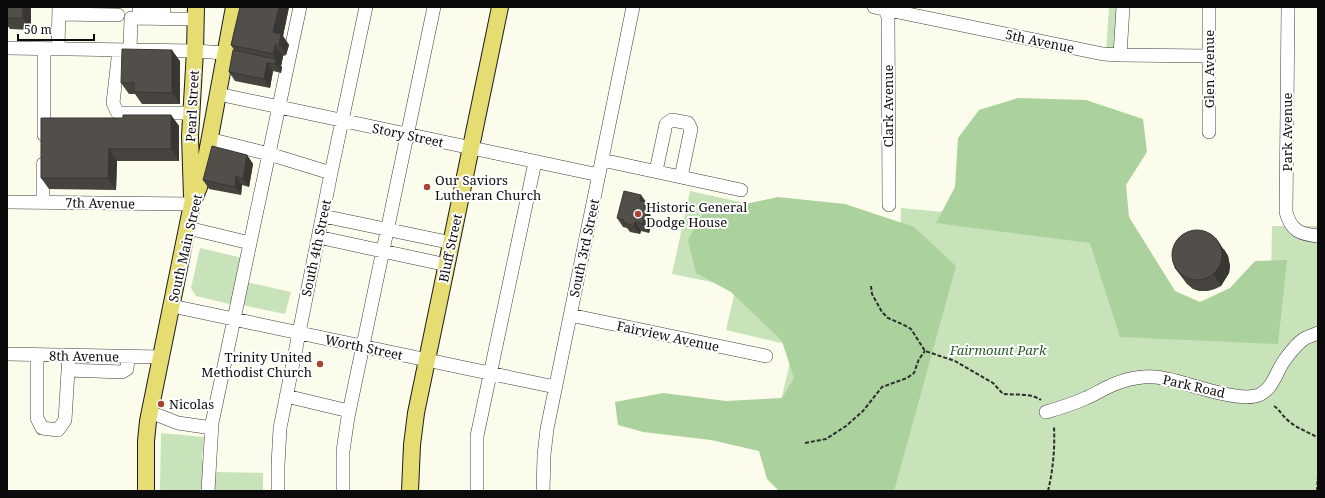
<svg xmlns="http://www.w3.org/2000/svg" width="1325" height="498" font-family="'Noto Serif',serif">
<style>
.green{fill:#c8e2ba}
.forest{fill:#abd19c}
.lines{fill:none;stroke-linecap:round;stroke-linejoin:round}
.minor-casing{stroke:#3e3e3e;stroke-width:14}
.major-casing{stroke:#1c1c1c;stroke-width:18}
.path{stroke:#2d2d2d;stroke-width:2;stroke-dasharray:4 2;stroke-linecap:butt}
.minor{stroke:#fff;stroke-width:13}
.major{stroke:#e6dd72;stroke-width:16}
.wall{fill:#47433f}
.shaded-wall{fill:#393733}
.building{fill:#524e49;stroke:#393733}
.poi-dot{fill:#a84336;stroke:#fff;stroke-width:1.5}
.labels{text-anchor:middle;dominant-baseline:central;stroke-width:4;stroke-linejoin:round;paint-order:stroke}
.street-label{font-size:13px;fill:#0b0b0b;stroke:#fff}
.poi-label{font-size:13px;fill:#0b0b0b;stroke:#fff;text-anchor:start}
.park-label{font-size:13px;font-style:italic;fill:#275925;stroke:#fff}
</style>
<rect width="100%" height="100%" fill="#fcfcec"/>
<path class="green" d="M1109,7H1118L1115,55L1106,54Z
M690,191L885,234L900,235L901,208L1103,227L1129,327H1270L1272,226H1318V491H894L896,435L778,413L794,346L726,330L736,287L672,274Z
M200,248L243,258L234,305L196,296L191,288Z
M246,282L291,292L285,314L242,305Z
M161,433L204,437L202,459L207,475L206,491H162L160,489Z
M214,472L263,473V491H213Z"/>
<path class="forest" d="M1018,98L1086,100L1143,119L1147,152L1126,185L1129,217L1175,291L1200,302L1230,288L1255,261L1287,260L1278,344L1120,337L1090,243L936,223L955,187L958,138L979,110Z
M778,197L845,204L914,227L956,266L894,491H779L767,479L759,451L711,440L643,432L618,425L615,402L663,393L726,401L782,398L794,378L782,341L731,292L696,273L688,240L703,213Z"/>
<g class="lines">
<g class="minor-casing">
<path id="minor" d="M139,7V9L164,10V7
M874,7L1103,54L1120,55L1208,56
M885,7L888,17L889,205
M1209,7V132
M1288,7L1286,212C1291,231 1300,234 1318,236
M59,14L118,15
M7,48L195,51L225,53
M58,49L59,7
M119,50L113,103L117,112L120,113H191
M130,50L131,18L195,19
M1120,55L1123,7
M218,94L599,175
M44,135V49
M209,139L269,154L331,173
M602,160L741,190
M656,171L666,124L672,120L688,123L691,129L681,177
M7,202L192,204
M43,202V164
M323,216L452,243
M188,228L250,243
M318,237L447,265
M172,306L555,387
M570,315L766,356
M7,354L162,357
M37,355V418L42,428L58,430L65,420L69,355
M68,370L122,372L127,369L128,356
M286,396L349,411
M150,412L178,423L212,428
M1046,412C1060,408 1073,404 1086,398C1094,395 1101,390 1108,387C1126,378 1148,374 1167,379C1189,383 1238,403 1259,395C1273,389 1276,372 1284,361C1289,354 1296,344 1304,339C1308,336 1314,335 1318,333
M208,491L212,423L300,7
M278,491V465L280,428L331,173L366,7
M343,491V451L348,417L434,7
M477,491V436L535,162
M543,491L544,455L547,429L633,7"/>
</g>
<g class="major-casing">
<path id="major" d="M192,197L190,136L195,51L196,7
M146,491V441L148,421L192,204L199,187L205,164L234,7
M410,491L412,445L416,413L500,7"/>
</g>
<path class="path" d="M871,286L872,294L882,312L888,318L904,325L911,329L925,351L955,361L993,383L1003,394C1016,395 1031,393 1041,400
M1274,406C1280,410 1283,417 1290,422C1298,429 1309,432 1318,438
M805,443L826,439L846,426L863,411L882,387L907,378L914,373L919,359L925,351
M1048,491C1053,470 1055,449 1054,427
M1317,491L1318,476"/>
<use href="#minor" class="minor"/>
<use href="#major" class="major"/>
</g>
<path class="wall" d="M7,7H31V30L10,29L7,25Z
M240,7H289L283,36L289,45L286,55L283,56L281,66L282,67L281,73L273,71L270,88L235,81L229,72L234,50L231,45Z
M180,61V104H142L135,94H129L121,83Z
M171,115L179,126V161H117L116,190L49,189L41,178L123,118Z
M247,155L253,164L249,187L242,185L241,195L209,189L203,180Z
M647,203V205L651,211L650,215L653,218L649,233L641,231L640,234L630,232L627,228L623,227L617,218Z
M1224,249L1228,256L1230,266L1229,273L1221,286L1215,289L1208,291H1199L1193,289L1187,284L1174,267Z"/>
<path class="shaded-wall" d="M23,7H31V30L23,18Z
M279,7H289L283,36L289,45L286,55L279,44L273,32Z
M275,45L283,56L281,66L282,67L281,73L275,64L276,59L273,54Z
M172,50L180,61V104L172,93Z
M267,63L273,71L270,88L264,79Z
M171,115L179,126V161L171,149Z
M109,149L117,161L116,190L108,178Z
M247,155L253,164L249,187L243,179Z
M236,176L242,185L241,195L235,187Z
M641,195L647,203V205L651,211L650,215L653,218L649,233L643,224L640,201Z
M635,222L641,231L640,234L634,226Z
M1216,238L1228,256L1230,266L1229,273L1221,286L1213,274Z"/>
<path class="building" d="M7,7H23V18H7Z
M240,7H279L273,32L281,34L279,44L275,45L273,54L231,45Z
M122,49L172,50V93L134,92V83H121Z
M233,50L276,59L275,64L267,63L264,79L229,72Z
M123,115H171V149H109L108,178H41V118H123Z
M212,146L247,155L243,179L236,176L235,187L203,180Z
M624,191L641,195L640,201L645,202L644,209H647L643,224L635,222L634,226L624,223V220L617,218Z
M1172 255a25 25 0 1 1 50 0a25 25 0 1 1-50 0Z"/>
<g class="poi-dot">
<circle cx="427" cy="187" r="4"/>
<circle cx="638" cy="214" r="4"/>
<circle cx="320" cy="364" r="4"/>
<circle cx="161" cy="404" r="4"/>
</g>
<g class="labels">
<g class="street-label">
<text transform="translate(1040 41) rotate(12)">5th Avenue</text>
<text transform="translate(1209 69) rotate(-90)">Glen Avenue</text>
<text transform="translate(192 106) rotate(-87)">Pearl Street</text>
<text transform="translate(888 106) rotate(-90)">Clark Avenue</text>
<text transform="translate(1287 132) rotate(-90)">Park Avenue</text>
<text transform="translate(408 135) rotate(12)">Story Street</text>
<text transform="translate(100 203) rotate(1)">7th Avenue</text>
<text transform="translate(185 248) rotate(-77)">South Main Street</text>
<text transform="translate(316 248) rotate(-78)">South 4th Street</text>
<text transform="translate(450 248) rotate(-78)">Bluff Street</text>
<text transform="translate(584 248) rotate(-78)">South 3rd Street</text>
<text transform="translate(668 336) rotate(12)">Fairview Avenue</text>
<text transform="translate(364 347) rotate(12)">Worth Street</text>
<text transform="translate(84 356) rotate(1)">8th Avenue</text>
<text transform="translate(1194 386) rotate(13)">Park Road</text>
</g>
<g class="poi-label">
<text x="435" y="180">Our Saviors<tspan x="435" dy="15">Lutheran Church</tspan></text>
<text x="646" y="207">Historic General<tspan x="646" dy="15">Dodge House</tspan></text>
<text x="312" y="357" text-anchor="end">Trinity United<tspan x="312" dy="15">Methodist Church</tspan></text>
<text x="169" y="404">Nicolas</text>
</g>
<g class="park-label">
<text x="998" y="350">Fairmount Park</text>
</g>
</g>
<rect width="1325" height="498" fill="none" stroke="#0b0b0b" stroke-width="16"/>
<path d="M18 34v6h76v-6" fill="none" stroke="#0b0b0b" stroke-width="2"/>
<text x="24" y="34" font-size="12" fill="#0b0b0b" stroke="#ffffff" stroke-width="3" paint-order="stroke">50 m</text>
</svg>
